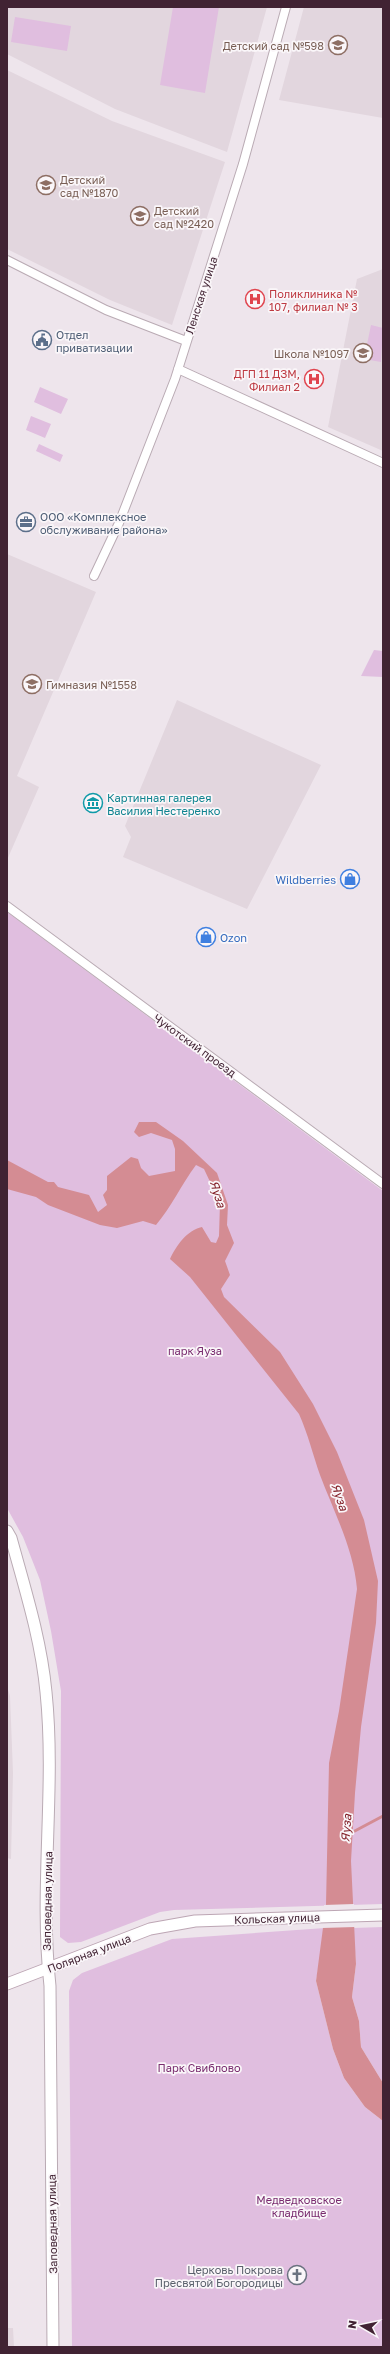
<svg xmlns="http://www.w3.org/2000/svg" width="390" height="2354" font-family="'Golos Text',sans-serif">
<style>
.built{fill:#e2d6de}
.green{fill:#e0bedf}
.water{fill:#d48c93}
.pier{fill:#eee5ec}
.lines{fill:none;stroke-linecap:round;stroke-linejoin:round}
.stream{stroke:#d48c93;stroke-width:3}
.minor-casing{stroke:#baabb4;stroke-width:10}
.tertiary-casing{stroke:#baabb4;stroke-width:13}
.secondary-casing{stroke:#bda6b4;stroke-width:13}
.minor{stroke:#fff;stroke-width:8}
.tertiary{stroke:#fff;stroke-width:11}
.secondary{stroke:#fff;stroke-width:11}
.labels{text-anchor:middle;dominant-baseline:central;stroke-width:3.5;stroke-linejoin:round;paint-order:stroke}
.education-label{font-size:11px;fill:#785e54;stroke:#faf6f9;text-anchor:start}
.health-label{font-size:11px;fill:#be3a42;stroke:#faf6f9;text-anchor:start}
.street-label{font-size:11px;fill:#412333;stroke:#faf6f9}
.service-label{font-size:11px;fill:#4e5e75;stroke:#faf6f9;text-anchor:start}
.culture-label{font-size:11px;fill:#0d838f;stroke:#faf6f9;text-anchor:start}
.shop-label{font-size:11px;fill:#366cbe;stroke:#faf6f9;text-anchor:end}
.park-label{font-size:11px;fill:#792c6f;stroke:#faf6f9}
.worship-label{font-size:11px;fill:#5b616d;stroke:#faf6f9;text-anchor:end}
.water-label{font-size:12px;font-style:italic;fill:#7f1b23;stroke:#faf6f9}
</style>
<rect width="100%" height="100%" fill="#eee5ec"/>
<path class="built" d="M7,7H267L227,152L115,109L7,54Z
M304,7H383V118L279,100Z
M7,70L112,121L225,162L172,325L110,300L7,249Z
M383,269V451L328,427L357,279Z
M7,554L96,592L17,776L39,787L7,860Z
M177,700L321,765L247,909L123,857L131,837L125,826Z
M7,1686L10,1696L13,1773L11,1859L7,1858Z
M7,2328H13L14,2347H7Z"/>
<path class="green" d="M173,7H219L205,93L160,85Z
M15,17L71,26L67,51L11,42Z
M371,325L383,328L381,362L364,359Z
M40,387L68,399L61,414L34,402Z
M31,416L51,424L45,438L26,430Z
M39,444L63,455L60,462L36,451Z
M374,650L383,651V677L361,676Z
M7,912L383,1191V1904L174,1910L160,1912L81,1942L68,1943L60,1937L61,1691L51,1631L40,1580L23,1537L7,1508Z
M383,1927V2083L361,2047L359,2021L352,1997L356,1964L353,1928Z
M325,1928L316,1981L333,2049L344,2078L365,2107L383,2121V2347H72L69,1991L73,1980L82,1973L172,1939Z"/>
<path class="water" d="M139,1122H156L183,1141L217,1173L228,1205L227,1225L234,1243L225,1261L230,1275L221,1289L224,1297L280,1352L313,1404L337,1452L364,1520L378,1581L376,1623L361,1727L355,1793L351,1861L356,1964L352,1997L359,2021L361,2047L383,2083V2121L365,2107L344,2078L333,2049L316,1981L326,1905L329,1763L339,1711L357,1589C354,1550 334,1512 320,1475C313,1455 308,1434 299,1414L190,1277L170,1259C176,1246 187,1230 202,1227L211,1242L216,1243L219,1236L220,1203L204,1169L196,1165C181,1185 172,1206 156,1225L143,1221L117,1228L100,1225L48,1205L36,1197L7,1189V1160L48,1182H54L58,1187L89,1195L98,1212L107,1205L103,1195L107,1190V1176L131,1157L138,1159L141,1168L149,1176L175,1171V1149L172,1140L151,1133L139,1137L134,1132Z"/>
<path class="pier" d="M354,1904L355,1927L322,1928L324,1905Z"/>
<g class="lines">
<path class="stream" d="M351,1833L383,1816"/>
<g class="minor-casing">
<path id="minor" d="M7,260L106,310L186,341
M178,369L383,463
M94,576L119,523L175,379L243,164L286,7
M7,906L383,1184"/>
</g>
<g class="tertiary-casing">
<path id="tertiary" d="M7,1531L11,1538C25,1589 41,1639 46,1692C56,1789 39,1888 50,1986L53,2347"/>
</g>
<g class="secondary-casing">
<path id="secondary" d="M7,1984L150,1929L195,1921L383,1915"/>
</g>
<use href="#minor" class="minor"/>
<use href="#tertiary" class="tertiary"/>
<use href="#secondary" class="secondary"/>
</g>
<defs>
<g id="school-ring" transform="scale(1)"><circle r="9.5" fill="#faf6f9" stroke="#8d6e63" stroke-width="1.5"/><path d="M0-5L7-2L0 1L-7-2ZM-4 1L0 2.5L4 1V4Q0 6-4 4Z" fill="#8d6e63"/></g>
<g id="hospital-ring" transform="scale(1)"><circle r="9.5" fill="#faf6f9" stroke="#e0444e" stroke-width="1.5"/><path d="M-5-5h3v3.5h4V-5h3V5h-3V1.5h-4V5h-3Z" fill="#e0444e"/></g>
<g id="civic-ring" transform="scale(1)"><circle r="9.5" fill="#faf6f9" stroke="#5c6f8a" stroke-width="1.5"/><path d="M-.6-6.5H3V-4.5H.6V-3L4-1V1h2V6H-6V1h2V-1L-.6-3ZM-1.2 2.5V6h2.4V2.5Z" fill="#5c6f8a"/></g>
<g id="office-ring" transform="scale(1)"><circle r="9.5" fill="#faf6f9" stroke="#5c6f8a" stroke-width="1.5"/><path d="M-6-3h4V-5.5h4V-3h4V5H-6ZM-1-4.5V-3h2v-1.5ZM-6 0V1H6V0Z" fill="#5c6f8a"/></g>
<g id="museum-ring" transform="scale(1)"><circle r="9.5" fill="#faf6f9" stroke="#0f9aa8" stroke-width="1.5"/><path d="M0-6L6-3V-2H-6V-3ZM-5-1h2V3h-2ZM-1-1h2V3h-2ZM3-1h2V3H3ZM-6 4H6V6H-6Z" fill="#0f9aa8"/></g>
<g id="shop-ring" transform="scale(1)"><circle r="9.5" fill="#faf6f9" stroke="#3f7fe0" stroke-width="1.5"/><path d="M-5-2.5h2.3a2.7 3.5 0 0 1 5.4 0H5L5.5 6h-11ZM-1.5-2.5h3a1.5 2.3 0 0 0-3 0Z" fill="#3f7fe0"/></g>
<g id="church-ring" transform="scale(1)"><circle r="9.5" fill="#faf6f9" stroke="#6b7280" stroke-width="1.5"/><path d="M-1.2-6h2.4v3.5h3.3v2.4h-3.3V6h-2.4V-.1h-3.3v-2.4h3.3Z" fill="#6b7280"/></g>
</defs>
<g fill-rule="evenodd">
<use href="#school-ring" x="338" y="45"/>
<use href="#school-ring" x="46" y="185"/>
<use href="#school-ring" x="140" y="216"/>
<use href="#hospital-ring" x="255" y="299"/>
<use href="#civic-ring" x="42" y="340"/>
<use href="#school-ring" x="363" y="353"/>
<use href="#hospital-ring" x="314" y="379"/>
<use href="#office-ring" x="26" y="522"/>
<use href="#school-ring" x="32" y="684"/>
<use href="#museum-ring" x="93" y="803"/>
<use href="#shop-ring" x="350" y="879"/>
<use href="#shop-ring" x="206" y="937"/>
<use href="#church-ring" x="297" y="2275"/>
</g>
<g class="labels">
<g class="education-label">
<text x="324" y="45" text-anchor="end">Детский сад №598</text>
<text x="60" y="179">Детский<tspan x="60" dy="13">сад №1870</tspan></text>
<text x="154" y="210">Детский<tspan x="154" dy="13">сад №2420</tspan></text>
<text x="349" y="353" text-anchor="end">Школа №1097</text>
<text x="46" y="684">Гимназия №1558</text>
</g>
<g class="health-label">
<text x="269" y="293">Поликлиника №<tspan x="269" dy="13">107, филиал № 3</tspan></text>
<text x="300" y="373" text-anchor="end">ДГП 11 ДЗМ,<tspan x="300" dy="13">Филиал 2</tspan></text>
</g>
<g class="street-label">
<text transform="translate(201 295) rotate(-72)">Ленская улица</text>
<text transform="translate(195 1045) rotate(36)">Чукотский проезд</text>
<text transform="translate(47 1901) rotate(-89)">Заповедная улица</text>
<text transform="translate(277 1918) rotate(-2)">Кольская улица</text>
<text transform="translate(89 1953) rotate(-21)">Полярная улица</text>
<text transform="translate(52 2224) rotate(-91)">Заповедная улица</text>
</g>
<g class="service-label">
<text x="56" y="334">Отдел<tspan x="56" dy="13">приватизации</tspan></text>
<text x="40" y="516">ООО «Комплексное<tspan x="40" dy="13">обслуживание района»</tspan></text>
</g>
<g class="culture-label">
<text x="107" y="797">Картинная галерея<tspan x="107" dy="13">Василия Нестеренко</tspan></text>
</g>
<g class="shop-label">
<text x="336" y="879">Wildberries</text>
<text x="220" y="937" text-anchor="start">Ozon</text>
</g>
<g class="park-label">
<text x="195" y="1350">парк Яуза</text>
<text x="199" y="2067">Парк Свиблово</text>
<text x="299" y="2199">Медведковское<tspan x="299" dy="13">кладбище</tspan></text>
</g>
<g class="worship-label">
<text x="283" y="2269">Церковь Покрова<tspan x="283" dy="13">Пресвятой Богородицы</tspan></text>
</g>
<g class="water-label">
<text transform="translate(218 1194) rotate(73)">Яуза</text>
<text transform="translate(340 1497) rotate(71)">Яуза</text>
<text transform="translate(346 1828) rotate(-85)">Яуза</text>
</g>
</g>
<rect width="390" height="2354" fill="none" stroke="#412333" stroke-width="16"/>
<g transform="translate(362 2326) rotate(279)" stroke="#faf6f9" stroke-width="3" paint-order="stroke">
<path d="M0-3L7 15L0 10L-7 15Z" fill="#412333"/>
<text y="-6" font-size="11" font-weight="bold" text-anchor="middle" fill="#412333">N</text>
</g>
</svg>
